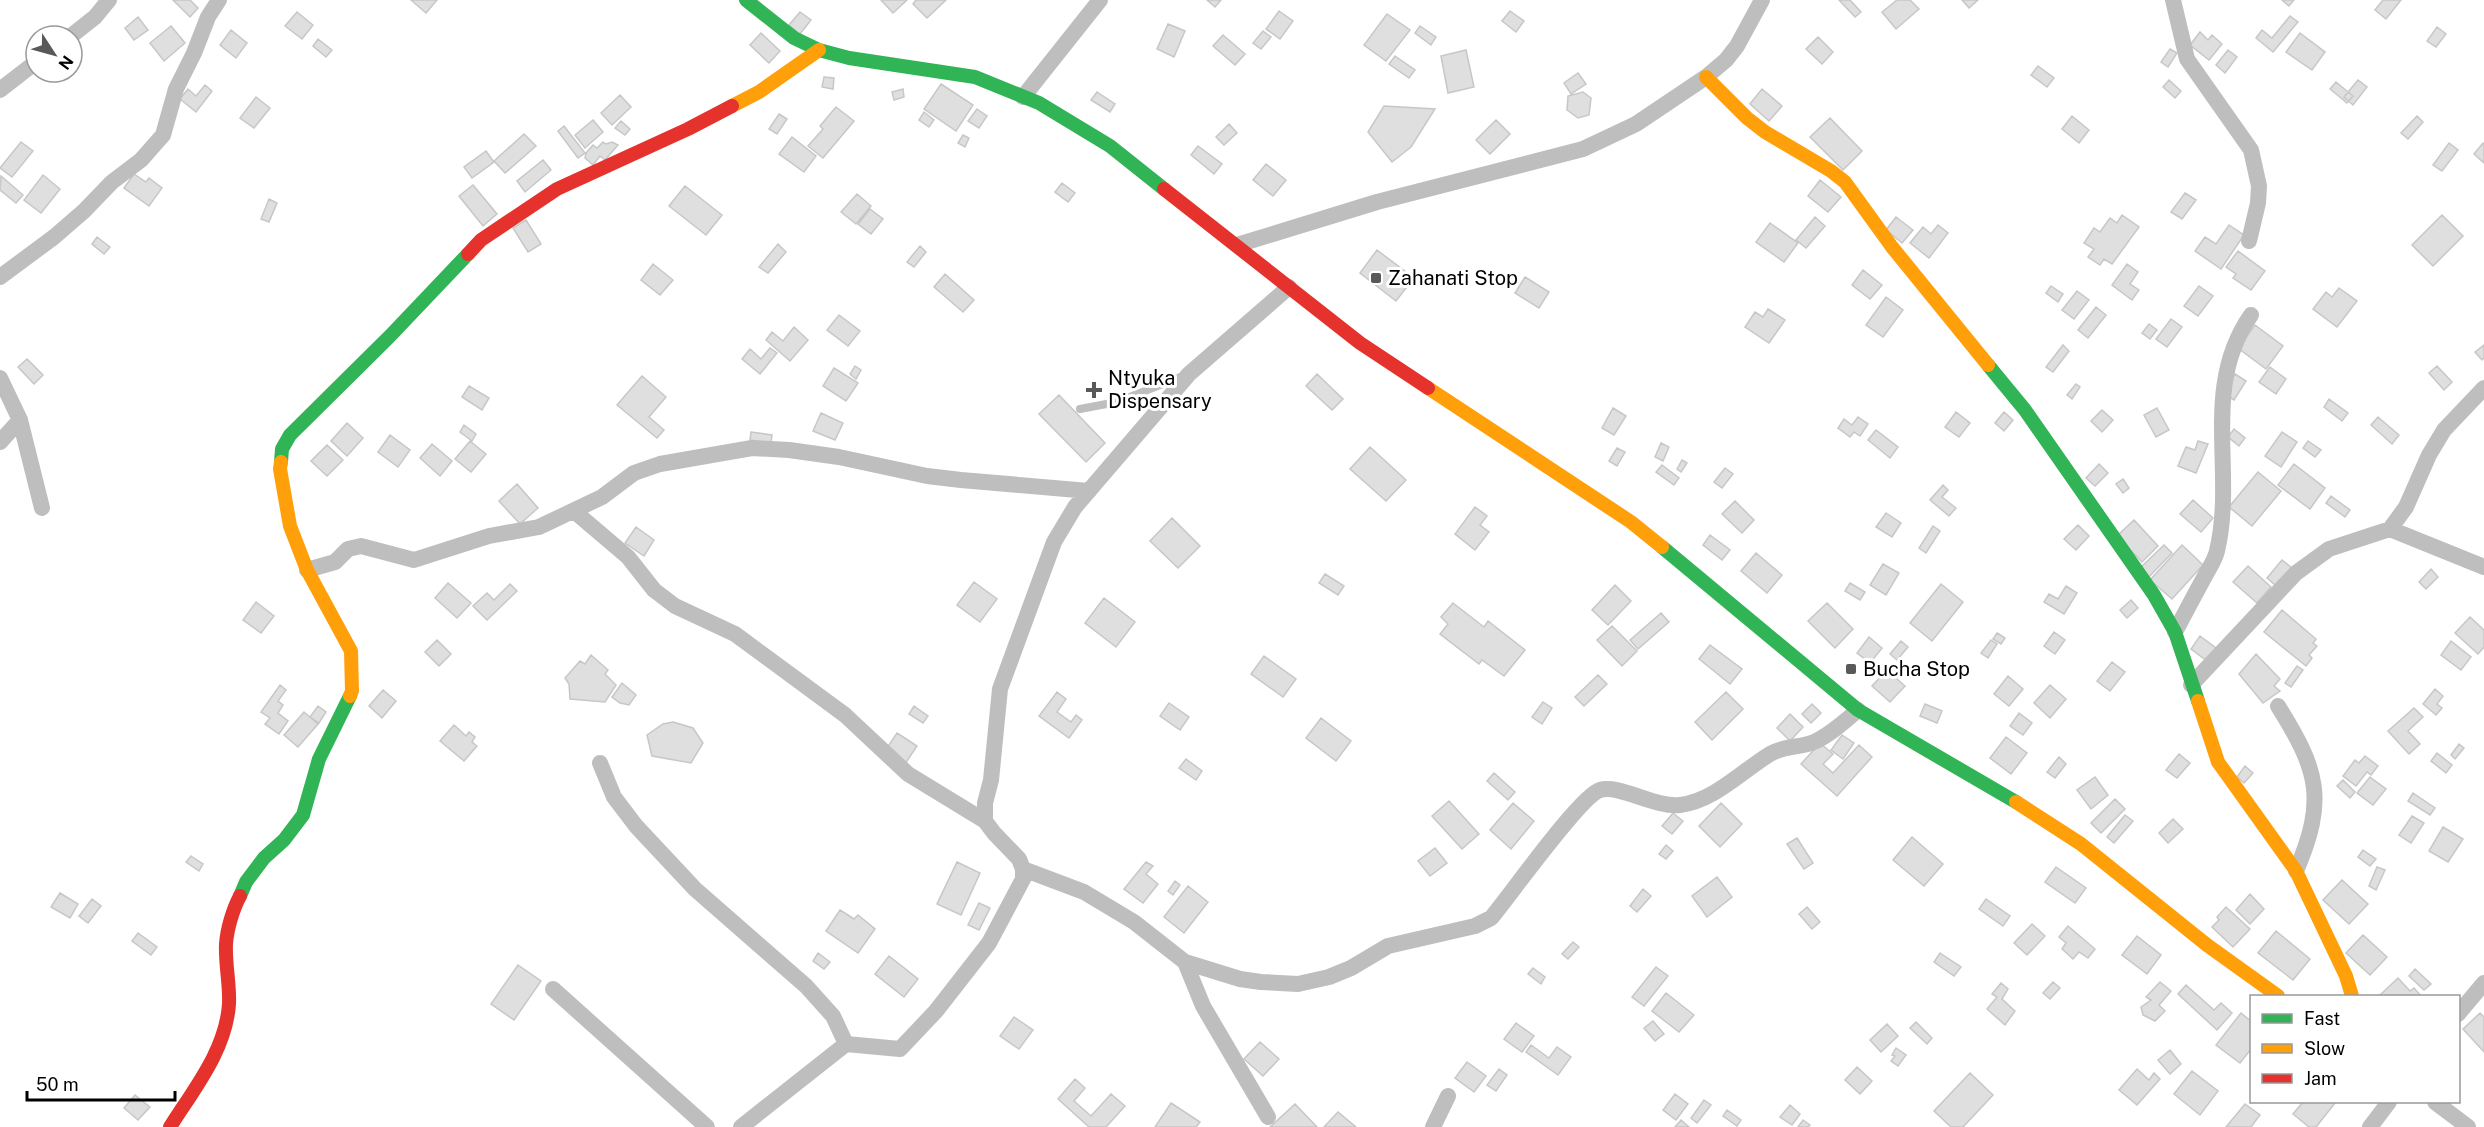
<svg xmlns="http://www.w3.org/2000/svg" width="2484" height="1127" font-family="'Public Sans',sans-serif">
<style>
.building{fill:#dfdfdf;stroke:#c7c7c7;stroke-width:1.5}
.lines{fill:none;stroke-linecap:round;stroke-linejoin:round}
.lane{stroke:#bebebe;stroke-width:8}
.street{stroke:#bebebe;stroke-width:16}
.fast{stroke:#30b455;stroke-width:14}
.slow{stroke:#ff9f0a;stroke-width:14}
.jam{stroke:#e5322d;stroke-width:14}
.poi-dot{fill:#595959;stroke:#fff;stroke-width:2}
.labels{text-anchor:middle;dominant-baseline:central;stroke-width:6;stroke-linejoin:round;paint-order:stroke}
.poi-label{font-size:20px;fill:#000;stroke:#fff;text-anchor:start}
</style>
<rect width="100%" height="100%" fill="#fff"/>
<path class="building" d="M173,0H190L198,8L190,17Z
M411,0H437L426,13Z
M881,0H907L893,13Z
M916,0H946L927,18L913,4Z
M1207,0H1221L1215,7Z
M1839,0H1850L1861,12L1855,17Z
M1897,0H1910L1919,9L1896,29L1882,12Z
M1962,0H1978L1969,8Z
M2282,0H2294L2289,6Z
M2383,0H2401L2386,19L2375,10Z
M1279,11L1293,21L1280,39L1266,29Z
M1510,11L1524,21L1516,32L1502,21Z
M297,12L313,25L302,39L285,26Z
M800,12L811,20L800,34L789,25Z
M1387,14L1410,30L1386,61L1364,45Z
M2290,16L2298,22L2273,52L2256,38L2262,30L2272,38Z
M138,17L148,30L134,40L125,28Z
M1168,24L1185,31L1174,57L1157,49Z
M171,26L185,43L164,61L150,43Z
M1420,26L1436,37L1431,45L1415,33Z
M2437,27L2446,34L2436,47L2427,41Z
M231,30L247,43L236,58L220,45Z
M1263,31L1271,37L1261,49L1253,43Z
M2200,32L2208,40L2212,35L2222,44L2209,60L2190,45Z
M761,33L780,51L769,63L750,45Z
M2300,33L2325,52L2312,70L2286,52Z
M1223,35L1245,54L1235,65L1213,46Z
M1818,37L1833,52L1822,64L1806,49Z
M318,39L332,50L326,57L313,46Z
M2170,49L2177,53L2168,67L2161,62Z
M1466,50L1474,87L1448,93L1441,56Z
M2228,50L2237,57L2225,73L2216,65Z
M1395,56L1415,70L1409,78L1389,64Z
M2038,66L2054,78L2047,87L2031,75Z
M1578,73L1586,84L1571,94L1564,83Z
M824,77L834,78L833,89L822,87Z
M2169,80L2181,91L2175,98L2163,87Z
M2358,80L2367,87L2353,105L2344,97Z
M2336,82L2353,96L2347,103L2330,89Z
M941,84L973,105L956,131L924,109Z
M205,85L212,91L196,112L180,99L188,89L196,96Z
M903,89L904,97L894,100L892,92Z
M1762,89L1782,106L1769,121L1750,104Z
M1097,92L1115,104L1110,112L1091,100Z
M1583,92L1591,98L1589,115L1578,118L1567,110L1568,96Z
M620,95L631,107L612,125L601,113Z
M256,97L270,108L254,128L240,118Z
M1384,106L1435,109L1411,147L1392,162L1368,132Z
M836,107L854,121L823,158L808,146L823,129L820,126Z
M977,109L987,116L979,128L968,121Z
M924,112L934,120L929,127L919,120Z
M779,114L787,119L777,134L769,129Z
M2072,116L2089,130L2079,143L2062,129Z
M2417,116L2423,122L2408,139L2401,133Z
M1830,118L1862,151L1843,170L1810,137Z
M593,120L603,132L585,148L575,135Z
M1496,120L1510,134L1490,154L1476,140Z
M621,121L630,129L625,135L615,128Z
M1229,124L1237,133L1224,145L1216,137Z
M564,126L585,153L578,158L558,131Z
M524,134L536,146L505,173L494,161Z
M963,135L969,138L965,147L958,143Z
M792,137L816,156L804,172L779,154Z
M21,142L33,151L12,177L0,168Z
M603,142L606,144L612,142L618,145L605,160L600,156L593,165L585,158L586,153L593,145L597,148Z
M2449,143L2458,150L2442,171L2433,165Z
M2483,143L2484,144V163L2474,154Z
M1198,146L1222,164L1214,174L1191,155Z
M486,151L494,162L472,178L464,167Z
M543,160L551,170L525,192L517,181Z
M1266,164L1286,180L1273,196L1253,180Z
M134,174L146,182L149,178L162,188L149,206L124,188Z
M43,175L60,189L41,213L24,200Z
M1,176L23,195L16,203L0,190Z
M1820,180L1841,197L1828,212L1808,196Z
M1062,183L1075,193L1068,202L1055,192Z
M473,185L497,214L483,226L459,196Z
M685,186L722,215L706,235L669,206Z
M2185,193L2196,200L2182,219L2171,212Z
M857,194L871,206L856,224L841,212Z
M269,199L277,203L269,222L261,219Z
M870,209L883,219L871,234L858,224Z
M2122,215L2139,227L2112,264L2104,259L2100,265L2088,257L2094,249L2084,243L2094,228L2100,232L2110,218L2117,223Z
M2442,215L2463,236L2433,266L2412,245Z
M1815,217L1825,226L1806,248L1796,240Z
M1896,217L1913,230L1902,243L1886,230Z
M526,220L541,244L528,252L513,228Z
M1770,223L1798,243L1784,262L1756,242Z
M1938,225L1948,233L1929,258L1910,243L1923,227L1931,234Z
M2229,225L2244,235L2221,269L2195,251L2205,237L2216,244Z
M97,237L110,247L104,254L92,244Z
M778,244L786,252L768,273L759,267Z
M920,246L926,252L914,267L907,262Z
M1377,250L1414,278L1396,301L1360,273Z
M2238,251L2265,271L2251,290L2233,278L2236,274L2226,267Z
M653,264L673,280L660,295L641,280Z
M2127,264L2138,272L2130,284L2139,290L2132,300L2112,285Z
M1863,270L1882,285L1870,299L1852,285Z
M945,274L974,300L963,312L934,287Z
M1525,277L1549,292L1539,308L1515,293Z
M2051,286L2063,294L2058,302L2046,293Z
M2199,286L2213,296L2198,316L2184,306Z
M2339,288L2357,301L2337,327L2313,309L2326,292L2332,297Z
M2077,291L2089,300L2074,319L2062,310Z
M1886,297L1903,310L1883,337L1866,325Z
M2096,307L2106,315L2088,338L2078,330Z
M1768,309L1785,320L1769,343L1745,327L1755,312L1763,317Z
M839,315L860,331L848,346L827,330Z
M2171,319L2182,327L2167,347L2156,339Z
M2149,324L2157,330L2150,339L2142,333Z
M2255,325L2283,346L2266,369L2238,348Z
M794,327L808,340L790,361L766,340L772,332L783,341Z
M2063,345L2069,351L2053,372L2046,367Z
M2484,345V358L2482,360L2475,352Z
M770,348L777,353L760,374L742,359L750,349L761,359Z
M27,359L43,375L34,384L18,367Z
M855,366L861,370L856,379L850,374Z
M2437,366L2452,382L2444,390L2429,373Z
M2270,367L2286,379L2276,394L2259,382Z
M834,368L858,383L846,401L823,386Z
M1317,374L1343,399L1332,410L1306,386Z
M2235,374L2246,381L2234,400L2223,393Z
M642,376L666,397L649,417L664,430L657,438L617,405Z
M2076,384L2080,387L2072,399L2067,395Z
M469,386L489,398L482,410L462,397Z
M1059,395L1105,443L1086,462L1039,414Z
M2329,399L2348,413L2342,421L2324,407Z
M1613,408L1626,416L1614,435L1602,428Z
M2157,408L2169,430L2156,437L2144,415Z
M2102,410L2113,420L2102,432L2091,421Z
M1956,412L1970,423L1959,437L1945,427Z
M2004,412L2013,420L2004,431L1995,423Z
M821,413L843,423L835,440L813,431Z
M1858,417L1868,424L1860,436L1854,432L1850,437L1838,428L1844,419L1852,425Z
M2378,417L2399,435L2392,444L2371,425Z
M347,423L363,438L347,456L331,441Z
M464,425L476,434L472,441L460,432Z
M2234,429L2245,438L2239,446L2228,437Z
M1876,430L1898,447L1890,458L1868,440Z
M751,432L772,435L771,443L750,440Z
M2282,432L2297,442L2281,467L2265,456Z
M390,435L410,450L398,467L378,452Z
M470,441L486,454L471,472L455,459Z
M2198,441L2208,444L2196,473L2178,466L2186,447L2195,450Z
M2308,441L2321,450L2315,457L2303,448Z
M1661,443L1669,447L1663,461L1655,457Z
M432,444L452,461L440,476L420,458Z
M327,445L343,460L327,476L311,461Z
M1370,447L1406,480L1386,501L1350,469Z
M1617,448L1625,452L1617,466L1609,461Z
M1682,460L1687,463L1681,472L1677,469Z
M2099,464L2108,473L2095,486L2086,478Z
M2294,464L2325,488L2310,509L2278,485Z
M1662,465L1679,478L1674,485L1656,472Z
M1725,468L1733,474L1722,488L1714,482Z
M2258,472L2281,491L2252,526L2229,507Z
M2123,479L2129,488L2123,493L2116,484Z
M517,484L538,508L520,524L499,501Z
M1943,485L1948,490L1942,497L1956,508L1949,516L1930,500Z
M2331,496L2350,510L2345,517L2326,503Z
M2193,500L2213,518L2201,532L2180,514Z
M1735,501L1754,520L1742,533L1722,514Z
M1475,507L1487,516L1480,525L1489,532L1475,550L1455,534Z
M1886,513L1901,523L1892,537L1876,527Z
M1172,518L1200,546L1178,568L1150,541Z
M2134,520L2158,546L2142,562L2117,536Z
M2078,525L2089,536L2076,550L2064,539Z
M1933,526L1940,531L1926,553L1919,548Z
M636,527L654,540L644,556L625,543Z
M1710,535L1730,550L1722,560L1703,545Z
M2164,545L2172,553L2147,579L2138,570Z
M2182,545L2203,565L2172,599L2150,580Z
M1756,553L1782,575L1767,593L1741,571Z
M2282,560L2292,568L2276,586L2267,578Z
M1883,564L1899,573L1886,595L1870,585Z
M2248,566L2271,587L2257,603L2233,582Z
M2431,569L2438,577L2426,589L2419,582Z
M1325,574L1344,586L1338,595L1319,583Z
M974,582L997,599L980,622L957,605Z
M448,583L471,603L457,618L435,598Z
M1850,583L1865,592L1860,600L1845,591Z
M510,584L517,591L487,620L473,606L487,593L494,600Z
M1941,584L1963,602L1932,641L1910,623Z
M1615,585L1631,601L1608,625L1592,610Z
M2066,586L2077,593L2064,614L2044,602L2049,594L2058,599Z
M1104,598L1135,622L1116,647L1085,623Z
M2131,600L2138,608L2127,618L2120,610Z
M256,602L274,616L261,633L243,620Z
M1453,603L1484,627L1488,621L1525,650L1504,676L1482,660L1479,664L1440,634L1448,624L1441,617Z
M1827,603L1853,629L1835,648L1808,621Z
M2282,610L2316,639L2313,643L2317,646L2309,655L2312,658L2306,666L2264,632Z
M1661,613L1669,622L1638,649L1630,640Z
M2470,617L2484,630V647L2478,654L2455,633Z
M1612,626L1637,651L1622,666L1597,640Z
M2054,632L2065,640L2055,654L2044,646Z
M1997,633L2005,638L2001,644L1993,639Z
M2200,636L2216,648L2207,661L2191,649Z
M1869,637L1882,648L1870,663L1857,653Z
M437,640L451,654L439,666L425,652Z
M1991,640L1997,644L1988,658L1981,653Z
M1901,641L1908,647L1897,660L1890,654Z
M2451,641L2471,657L2461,670L2441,655Z
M1710,645L1742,669L1730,684L1699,659Z
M2256,654L2280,679L2274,686L2280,691L2263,703L2239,674Z
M591,655L608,670L605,674L616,685L605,702L570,699L569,684L565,678L580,661L585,664Z
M1264,656L1296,679L1283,697L1251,674Z
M2112,662L2125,672L2110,691L2097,681Z
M2297,666L2303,670L2291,687L2285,683Z
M1887,670L1905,686L1890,702L1872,686Z
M1598,675L1607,684L1584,706L1575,697Z
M2008,676L2023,689L2009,706L1994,694Z
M622,683L636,695L629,705L620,703L612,697Z
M280,685L286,690L278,701L283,705L278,713L288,721L279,734L265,724L270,718L261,712Z
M2050,685L2066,699L2050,718L2034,703Z
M2435,689L2443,696L2437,704L2442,708L2436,715L2423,704Z
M383,690L396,701L382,718L369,706Z
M1057,692L1066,699L1057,712L1071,722L1076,715L1082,720L1069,738L1039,716Z
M1726,692L1743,709L1712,740L1695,722Z
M1543,702L1552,708L1542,724L1532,717Z
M1169,703L1189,717L1180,730L1160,716Z
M1812,704L1821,713L1811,723L1802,714Z
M1925,704L1942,711L1937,723L1920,716Z
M318,706L326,712L319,723L310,717Z
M914,706L928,716L923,723L909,714Z
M2414,708L2423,717L2408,731L2420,744L2409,754L2388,731Z
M304,712L318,724L298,747L284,735Z
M2019,713L2032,723L2023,735L2010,726Z
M1790,714L1803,727L1790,741L1777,728Z
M1321,718L1351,741L1336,761L1306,738Z
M673,722L693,728L703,743L691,763L652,756L647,735L663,724Z
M454,725L466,736L469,732L475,737L472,742L477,746L464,761L440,741Z
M897,733L917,746L905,764L885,751Z
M1842,735L1854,743L1843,759L1831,750Z
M2006,737L2027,753L2011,774L1990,758Z
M1820,743L1833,754L1823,764L1833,773L1859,745L1872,757L1837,796L1801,764Z
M2459,744L2464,748L2455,759L2451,755Z
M2437,753L2452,765L2446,773L2431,761Z
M2179,754L2190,763L2177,778L2166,770Z
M2365,756L2378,766L2371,775L2367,772L2356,786L2343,776L2355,760L2359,763Z
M2059,757L2066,764L2055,778L2047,772Z
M1186,759L1202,771L1196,780L1179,768Z
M2245,766L2253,773L2244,783L2237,777Z
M1494,773L1515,792L1508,800L1487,781Z
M2095,777L2108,795L2091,809L2077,790Z
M2370,777L2386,789L2373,805L2357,793Z
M2343,780L2355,792L2350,798L2337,786Z
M2413,793L2435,808L2430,815L2408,801Z
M2115,799L2125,809L2101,833L2091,823Z
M1449,801L1479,834L1462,849L1432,816Z
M1513,803L1534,821L1511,849L1490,830Z
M1721,803L1742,824L1720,847L1699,826Z
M1673,813L1683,821L1672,834L1662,826Z
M2125,815L2133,821L2114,843L2107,837Z
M2412,816L2424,823L2411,843L2399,835Z
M2173,819L2183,829L2168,843L2159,833Z
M2443,827L2463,839L2448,862L2429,851Z
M1912,837L1943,864L1924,886L1893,860Z
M1797,838L1813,863L1804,869L1787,844Z
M1666,845L1673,851L1666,859L1659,854Z
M1435,848L1447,863L1430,876L1418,861Z
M2363,850L2376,859L2370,866L2358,857Z
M191,856L203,864L199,871L186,862Z
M957,862L980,873L961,915L937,904Z
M1146,862L1153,866L1146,874L1158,884L1143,903L1124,889Z
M2056,867L2086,888L2075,903L2045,882Z
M2377,867L2385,870L2376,890L2369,886Z
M1717,877L1732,897L1707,917L1692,896Z
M2342,880L2368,904L2349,924L2323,900Z
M1175,881L1180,885L1173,895L1168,891Z
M1188,886L1208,902L1184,933L1164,917Z
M1643,889L1651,896L1637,912L1630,906Z
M60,893L78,904L70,918L51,907Z
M2250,894L2264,909L2250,924L2236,910Z
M92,899L101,906L88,923L79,916Z
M1986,899L2010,916L2003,926L1979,909Z
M979,903L990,908L979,930L968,925Z
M1807,907L1820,922L1812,929L1799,914Z
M2226,907L2250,929L2233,947L2212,927L2219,920L2217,917Z
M840,910L854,919L858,915L875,929L858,953L826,931Z
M2032,924L2045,936L2027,955L2014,943Z
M2068,926L2095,949L2088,958L2079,952L2073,959L2062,949L2066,943L2059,937Z
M2276,931L2310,959L2293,980L2258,953Z
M138,933L157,947L151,955L132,941Z
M2363,935L2387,957L2370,975L2346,953Z
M2137,936L2161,955L2147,974L2122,955Z
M1573,942L1579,947L1568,959L1562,954Z
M818,953L830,962L824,969L813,961Z
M1940,953L1961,967L1954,976L1934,962Z
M889,956L918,979L904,997L875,974Z
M518,965L541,981L514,1020L491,1004Z
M1656,967L1668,976L1644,1006L1632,997Z
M1533,968L1545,977L1541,984L1528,974Z
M2415,969L2431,984L2424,990L2409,976Z
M2398,978L2410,991L2414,988L2421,996H2379Z
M2053,982L2060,988L2050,999L2043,993Z
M2160,982L2171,991L2159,1005L2165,1011L2155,1021L2143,1015L2141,1007L2151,1000L2146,997Z
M2001,983L2008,989L2002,999L2015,1011L2005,1025L1987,1009L1997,997L1992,994Z
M2186,985L2214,1010L2221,1003L2232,1013L2217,1030L2178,994Z
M1666,993L1694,1015L1679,1032L1652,1011Z
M2241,1013L2252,1022V1048L2240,1063L2216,1045Z
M2480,1013L2484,1017V1052L2463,1029Z
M1014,1017L1033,1030L1019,1049L1000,1036Z
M1653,1021L1664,1034L1655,1041L1644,1028Z
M1916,1022L1932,1038L1927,1044L1910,1028Z
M1516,1023L1534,1036L1522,1052L1504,1039Z
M1887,1024L1898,1036L1881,1052L1870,1040Z
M1260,1042L1279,1059L1263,1076L1244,1059Z
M1531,1045L1549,1058L1557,1047L1571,1057L1558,1075L1526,1052Z
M1896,1048L1906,1055L1898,1066L1891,1061L1895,1056L1892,1055Z
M2170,1050L2181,1064L2170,1074L2158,1060Z
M1467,1062L1486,1076L1474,1092L1455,1078Z
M1857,1067L1872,1081L1860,1094L1845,1080Z
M1499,1069L1507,1075L1496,1091L1487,1085Z
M2137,1069L2149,1080L2154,1073L2160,1079L2137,1105L2119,1090Z
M2192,1071L2218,1091L2200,1115L2174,1094Z
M1970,1073L1993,1095L1963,1127H1951L1934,1111Z
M1075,1079L1085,1088L1074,1101L1091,1116L1111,1094L1125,1106L1106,1127H1089L1058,1099Z
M1675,1094L1688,1104L1676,1120L1663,1110Z
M135,1095L150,1107L138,1120L124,1108Z
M1704,1100L1711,1105L1697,1123L1691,1118Z
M2303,1102H2332L2335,1103L2316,1127H2309L2293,1114Z
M1171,1103L1200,1122L1196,1127H1155Z
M1295,1104L1317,1127H1270Z
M2245,1104L2260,1115L2251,1127H2226Z
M1790,1105L1800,1114L1792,1125L1780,1117Z
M1727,1110L1741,1120L1737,1126L1723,1116Z
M1338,1112L1356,1127H1324Z
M1681,1120L1689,1127H1675Z
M1803,1120L1810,1125L1808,1127H1798Z"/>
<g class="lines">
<path class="lane" d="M1080,409L1117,402L1183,376"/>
<path class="street" d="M2173,0L2187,59L2251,150L2259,186L2258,203L2249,241
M71,36L95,17L109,0
M0,90L36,62
M1023,97L1100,0
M1237,245L1377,202L1583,149L1636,124L1706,77L1726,60L1737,46L1762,0
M0,277L54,237L84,211L112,182L141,160L163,135L176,89L194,53L208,17L219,0
M0,378L20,420L42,508
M0,442L20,420
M575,512L628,557L654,590L675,606L735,634L845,715L908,774L985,821
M2390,529L2484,567
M307,570L335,562L348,549L361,546L414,560L489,536L539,527L602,497L634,473L660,464L752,448L789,450L839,457L927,476L961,480L1089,491
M2175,632C2185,613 2195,594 2205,576C2209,568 2215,560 2217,551C2236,471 2200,388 2251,315
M2191,685L2296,573L2329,549L2390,529L2406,507L2429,455L2444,430L2484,388
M2278,706C2318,770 2327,799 2296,871
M600,763L614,797L636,826L695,889L806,986L833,1016L846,1044
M1023,869L1084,892L1134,922L1185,962L1240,979L1261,982L1298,984L1329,977L1351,968L1388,946L1475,926L1491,918C1509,897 1580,796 1600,790C1619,784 1656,808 1680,805C1714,801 1742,771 1770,754C1786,745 1800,748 1814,742C1830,735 1845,721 1858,710
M1185,962L1203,1006L1268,1117
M553,989L707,1127
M2458,1014L2484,983
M2435,1102L2468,1127
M741,1127L846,1044L900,1049L936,1011L989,943L1023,879V869L1019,859L994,833L985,821V803L991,780L1000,689L1054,542L1075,507L1189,374L1289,287
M1433,1127L1448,1096
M2370,1127L2389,1102"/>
<path class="fast" d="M746,0L794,38L819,50L849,58L975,77L1039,103L1110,146L1164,189
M1988,365L2025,410L2154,595L2175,632L2198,701
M281,462L282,449L290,435L390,336L468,254
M1662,547L1858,710L2016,802
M240,896L246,882L264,858L284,840L303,815L319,759L350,696"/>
<path class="slow" d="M1706,77L1747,118L1765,132L1831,171L1845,182L1892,247L1988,365
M732,106L759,92L819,50
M1428,388L1631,522L1662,547
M281,462L280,469L290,526L307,570L351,651L352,691L350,696
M2198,701L2218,762L2296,871L2346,976L2352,996
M2016,802L2081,844L2207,945L2278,996"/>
<path class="jam" d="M1164,189L1360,343L1428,388
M468,254L481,240L557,189L688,129L732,106
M170,1127C194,1089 226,1050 229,1004C230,984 225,964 226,944C227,929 233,909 240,896"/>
</g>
<g class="poi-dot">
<rect x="1370" y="272" width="12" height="12" rx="3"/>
<path d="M1091 381h6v6h6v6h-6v6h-6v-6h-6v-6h6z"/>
<rect x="1845" y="663" width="12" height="12" rx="3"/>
</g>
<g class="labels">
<g class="poi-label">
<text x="1388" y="278">Zahanati Stop</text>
<text x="1108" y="378">Ntyuka<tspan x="1108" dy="23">Dispensary</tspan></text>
<text x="1863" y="669">Bucha Stop</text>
</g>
</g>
<rect x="2250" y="995" width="210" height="108" fill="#ffffff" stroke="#999999" stroke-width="1.5"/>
<rect x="2262" y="1014" width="30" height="9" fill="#30b455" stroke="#999999" stroke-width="1.5"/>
<text x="2304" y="1025" font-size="18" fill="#000000">Fast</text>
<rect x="2262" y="1044" width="30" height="9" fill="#ff9f0a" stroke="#999999" stroke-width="1.5"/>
<text x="2304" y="1055" font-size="18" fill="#000000">Slow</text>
<rect x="2262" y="1074" width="30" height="9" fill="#e5322d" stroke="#999999" stroke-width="1.5"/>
<text x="2304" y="1085" font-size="18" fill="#000000">Jam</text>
<g transform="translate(54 54) rotate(126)"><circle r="28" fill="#ffffff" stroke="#999999" stroke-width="1.5"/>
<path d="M0-4.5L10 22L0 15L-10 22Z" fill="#595959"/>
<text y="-9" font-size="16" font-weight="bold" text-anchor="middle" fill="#000000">N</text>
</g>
<path d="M27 1091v9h148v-9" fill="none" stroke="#000000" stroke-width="3"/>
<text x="36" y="1091" font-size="18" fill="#000000" stroke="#ffffff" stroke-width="4.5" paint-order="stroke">50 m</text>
</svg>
